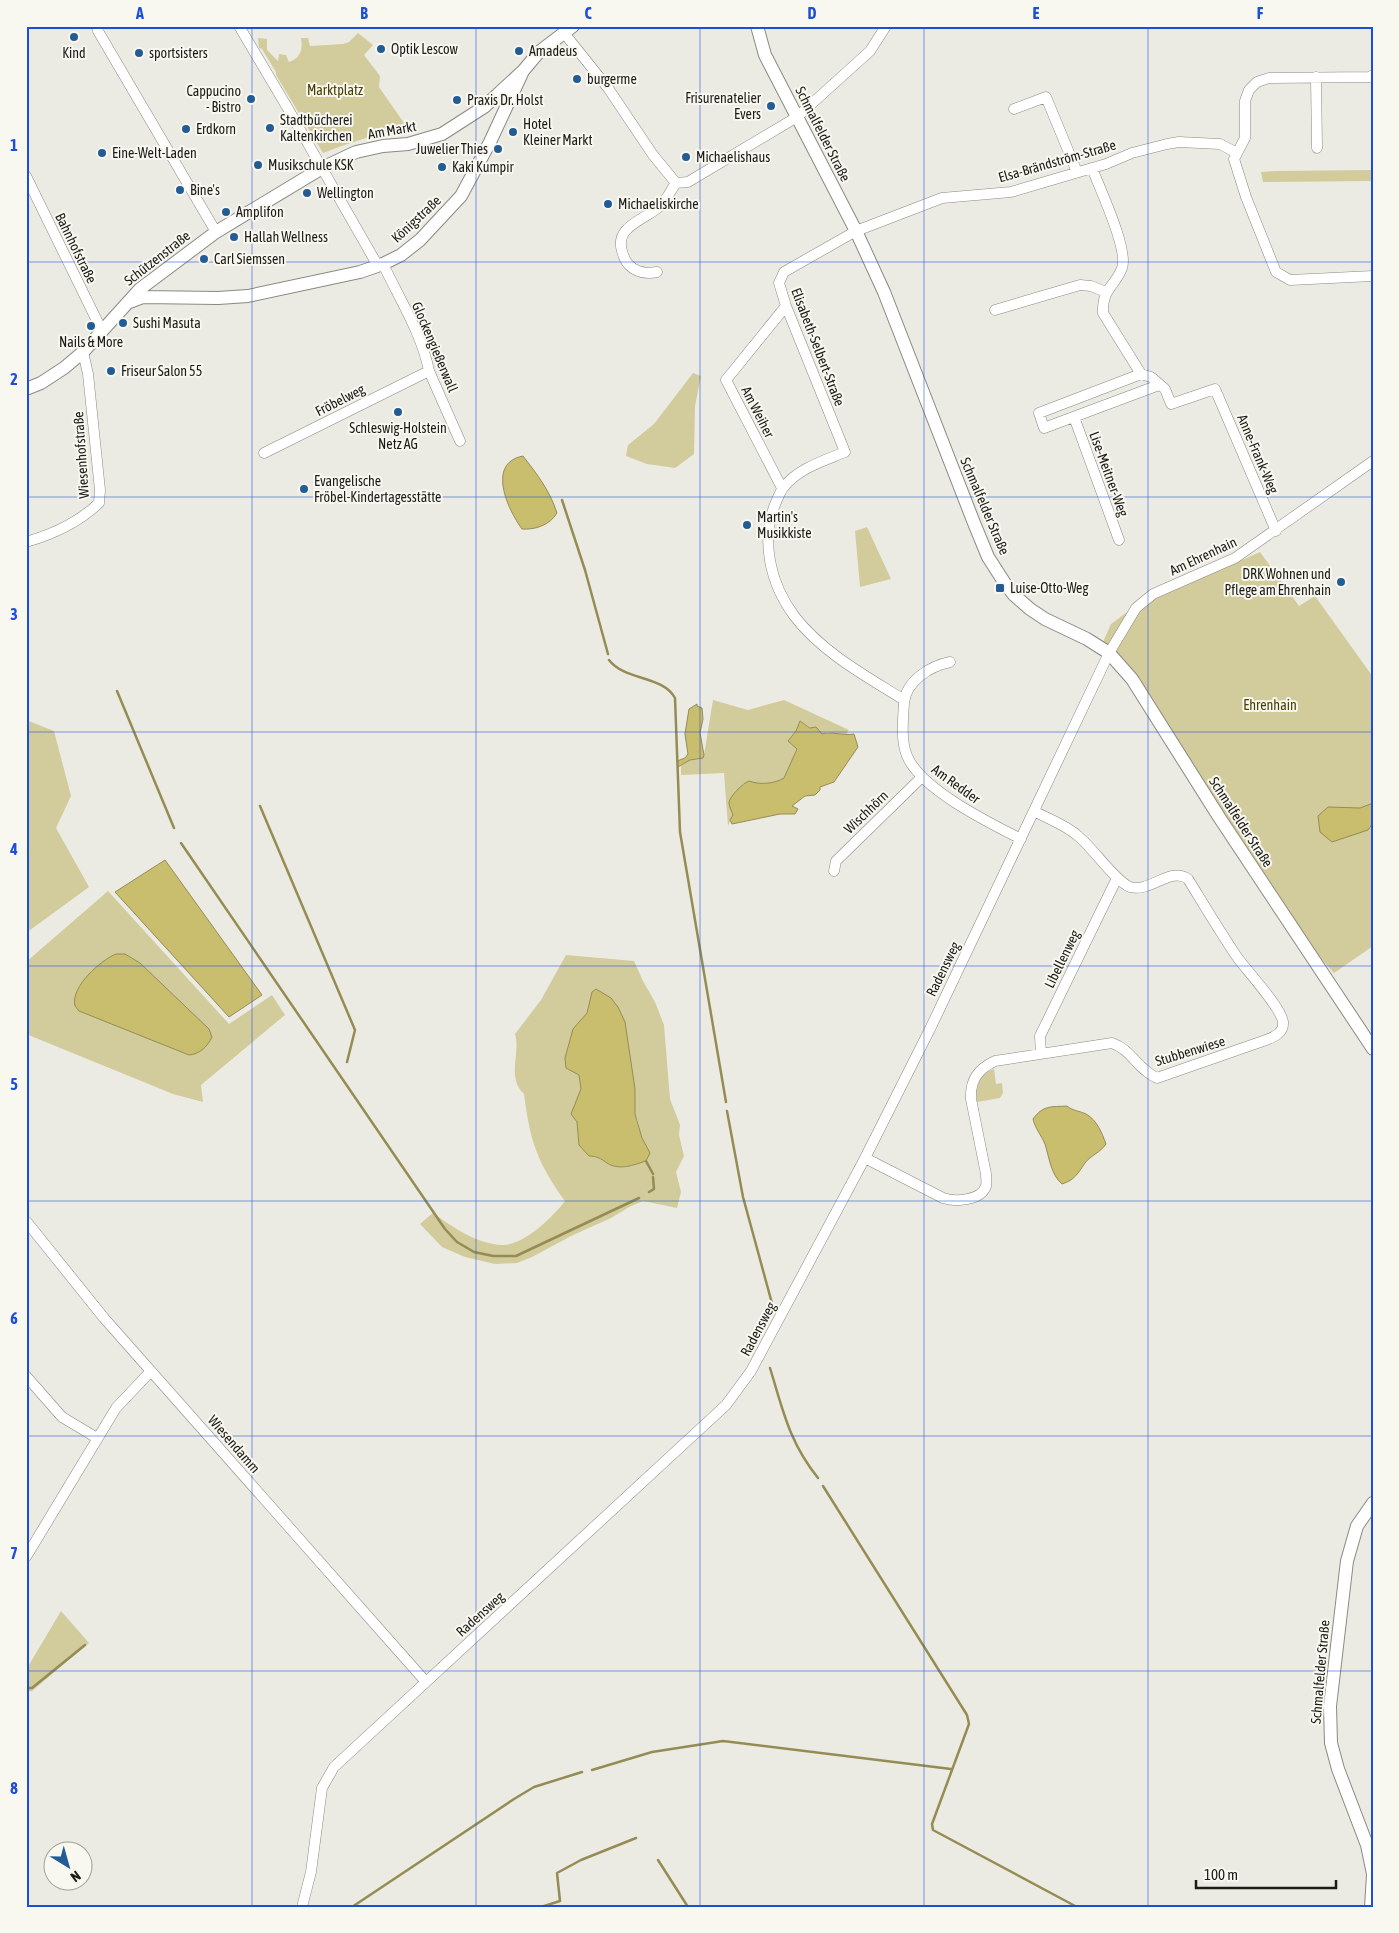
<svg xmlns="http://www.w3.org/2000/svg" width="1399" height="1933" font-family="'Asap Condensed',sans-serif">
<style>
.green{fill:#d2cb9c;fill-rule:evenodd}
.water{fill:#c9bd6e;stroke:#958c54}
.lines{fill:none;stroke-linecap:round;stroke-linejoin:round}
.stream{stroke:#958c54;stroke-width:2.5}
.minor-casing{stroke:#8a8982;stroke-width:11}
.major-casing{stroke:#8a8982;stroke-width:14}
.minor{stroke:#fff;stroke-width:10}
.major{stroke:#fff;stroke-width:12}
.grid{fill:none;stroke:#1d4ed8;stroke-width:1;stroke-opacity:0.55}
.poi-dot{fill:#235c94;stroke:#f9f8f0;stroke-width:2}
.labels{text-anchor:middle;dominant-baseline:central;stroke-width:4;stroke-linejoin:round;paint-order:stroke}
.poi-label{font-size:14px;fill:#1c1b19;stroke:#f9f8f0;text-anchor:start}
.park-label{font-size:14px;fill:#494000;stroke:#f9f8f0}
.street-label{font-size:14px;fill:#1c1b19;stroke:#f9f8f0}
.neatline{fill:none;stroke:#1d4ed8;stroke-width:2}
.grid-label{font-size:16px;text-anchor:middle;font-weight:bold;fill:#1d4ed8}
</style>
<rect width="100%" height="100%" fill="#ecebe3"/>
<path class="green" d="M358,33L373,45L364,55L380,76L379,87L404,123L405,135C378,130 348,144 323,153L276,75V72L262,49L259,48L258,38L267,39V50L278,61L279,54L286,55L289,62C301,58 303,49 301,38H308L310,46L343,44L349,42Z
M1373,170V181L1263,182L1261,172L1275,171Z
M693,373L701,376L695,406L694,454L675,468L647,464L626,456L628,445L654,424Z
M867,527L891,579L860,587L855,531Z
M1260,552L1299,606L1315,596L1373,677V946L1334,973L1303,939L1103,642L1111,624L1130,610Z
M713,700L748,710L784,700L849,730L846,735L827,732L822,734L800,721L796,731L788,741L797,748L784,778L772,783L743,784L738,791L732,796L733,815L728,826L724,773L681,775V766L690,760L701,759L704,755Z
M26,720L54,731L71,796L56,828L89,887L26,933Z
M108,891L229,1024L272,995L285,1015L201,1085L203,1102L173,1094L26,1034V962Z
M566,955L634,961L643,981L655,1002L664,1025L670,1099L680,1125L679,1135L684,1156L676,1172L681,1192L677,1208L643,1201L631,1206L611,1218L571,1236L532,1257L517,1263L495,1264L465,1257L442,1247L420,1224L433,1213C454,1228 477,1244 503,1245C524,1245 554,1216 565,1201C537,1162 530,1141 524,1094C506,1077 521,1053 515,1034L541,1000ZM596,989L611,998L627,1036L635,1089V1114L638,1121L645,1161C639,1163 633,1166 626,1167C612,1170 591,1153 579,1145L577,1101L581,1089L579,1075L566,1068L579,1022L587,1013L592,992Z
M994,1069L996,1084L1002,1083L1003,1093L1000,1098L977,1102C975,1088 979,1074 994,1069Z
M61,1611L89,1643L32,1691L26,1692V1670Z"/>
<path class="water" d="M523,456C537,474 550,491 557,513C550,525 535,530 522,529C508,510 486,463 523,456Z
M697,704V706L702,708L703,719L700,733L704,755L703,758L690,760L678,767L677,761L685,758L688,754L685,734L689,709Z
M800,721L810,728L816,727L822,734C831,731 843,736 854,734L858,747L834,782L820,787V790L815,795L805,796L792,806L798,809L795,814H780L732,824L730,820L733,815C732,812 729,806 729,803C729,797 743,783 749,781C760,785 774,784 784,778L797,749L788,741L796,731Z
M1373,803V823L1368,830L1332,842L1320,832L1318,816L1328,807L1360,808Z
M165,860L262,995L229,1017L115,892Z
M116,954H125L140,963L209,1029L212,1037C207,1047 200,1054 189,1055L79,1011L75,1006C70,987 101,960 116,954Z
M596,989L611,998L618,1007L625,1022L635,1089V1114L642,1138L650,1153L646,1161C633,1165 620,1171 607,1163C601,1159 597,1156 589,1156L579,1145L577,1122L571,1114L581,1089L579,1075L566,1068L565,1058L573,1029L587,1013L592,992Z
M1067,1106C1073,1111 1080,1111 1086,1114C1097,1120 1102,1133 1106,1144C1100,1153 1091,1155 1085,1163C1078,1173 1075,1180 1062,1184C1051,1175 1049,1157 1045,1144C1041,1135 1035,1128 1033,1119C1043,1105 1051,1107 1067,1106Z"/>
<g class="lines">
<path class="stream" d="M562,500L585,570L608,654
M609,660C625,681 662,675 675,698L680,832L726,1102
M117,691L174,828
M260,806L355,1030L347,1062
M181,843L445,1229L457,1242L474,1252L493,1256H516L639,1198
M727,1111L743,1197L773,1307
M646,1161L653,1174
M649,1192L654,1189L653,1177
M770,1368C783,1410 789,1442 818,1478
M823,1486L967,1715L969,1724L932,1824L933,1830L1077,1907
M26,1688H32L85,1645
M592,1770L652,1752L723,1741L951,1769
M658,1860L688,1907
M352,1907L514,1799L534,1787L582,1772
M541,1907L560,1901L557,1873L581,1860L636,1838"/>
<g class="minor-casing">
<path id="minor" d="M97,26L98,31L216,232
M239,26L287,107L378,266
M564,33L608,88L653,155L676,183L688,182L797,117L870,51L886,26
M1373,75L1370,77L1269,78L1257,82L1249,90L1245,101V138L1234,159L1246,197L1276,272L1290,280L1373,276
M1316,77L1317,148
M1014,109L1046,97L1077,172
M1092,168C1099,187 1129,250 1122,268C1115,287 1102,288 1103,313L1141,374L1151,377L1165,389L1171,404L1215,389L1276,531
M26,176L102,331
M383,264C399,298 422,334 429,371L460,441
M657,272C647,274 637,273 629,265C626,262 623,255 622,251C614,225 648,219 661,205C667,199 671,190 676,183
M995,310L1080,285L1091,286L1106,292
M1141,374L1039,413L1044,428L1159,385
M1074,417L1119,540
M264,453L429,371
M782,488L726,380L786,306
M26,542C54,534 78,523 99,503L100,490L88,374L83,352
M950,662C930,666 906,681 904,703C903,721 900,744 909,760C926,792 990,823 1021,839
M904,700C866,676 823,653 795,617C770,584 760,540 776,502C778,498 780,492 783,488C797,469 823,461 845,452L786,306L779,283L784,272L856,231L942,198L1011,192L1106,164L1132,153L1167,144L1179,142L1220,144L1237,153
M834,871L836,861L922,777
M1041,1054L1040,1036L1117,878
M865,1158L943,1198C955,1202 981,1201 986,1186C987,1183 986,1178 986,1174L971,1099C970,1080 978,1069 995,1061L1112,1043C1132,1050 1137,1069 1157,1078L1266,1040C1274,1037 1284,1033 1283,1022C1281,1007 1247,971 1237,957C1220,932 1204,905 1188,879C1171,866 1150,893 1130,887C1116,882 1092,847 1078,836C1066,825 1048,819 1034,811
M26,1221L104,1318L426,1682
M26,1376L62,1417L97,1438
M26,1557L116,1408L151,1371
M302,1907L311,1872L322,1788L334,1767L726,1405L751,1371L865,1158L930,1029L1109,653L1136,608L1153,594L1235,558L1373,461"/>
</g>
<g class="major-casing">
<path id="major" d="M757,26L765,55L856,231L884,292L974,523L988,557L1006,585L1014,595L1030,609L1045,619L1087,639L1109,653L1132,679L1219,817L1373,1049
M130,302L143,297L218,298L248,296L360,272L383,264L401,255L420,240L461,196L490,142L523,71L539,52L573,26
M26,389L41,383L64,368L83,352L140,289L216,232L322,168L356,152L383,146L408,144L442,134L484,107L523,71
M1373,1503L1357,1526L1347,1561L1330,1706L1331,1743L1338,1769L1367,1845L1373,1874
M1371,1907L1373,1875"/>
</g>
<use href="#minor" class="minor"/>
<use href="#major" class="major"/>
</g>
<path class="grid" d="M252,26V1907M476,26V1907M700,26V1907M924,26V1907M1148,26V1907M26,262H1373M26,497H1373M26,732H1373M26,966H1373M26,1201H1373M26,1436H1373M26,1671H1373"/>
<g class="poi-dot">
<circle cx="74" cy="37" r="5"/>
<circle cx="381" cy="49" r="5"/>
<circle cx="519" cy="51" r="5"/>
<circle cx="139" cy="53" r="5"/>
<circle cx="577" cy="79" r="5"/>
<circle cx="251" cy="99" r="5"/>
<circle cx="457" cy="100" r="5"/>
<circle cx="771" cy="106" r="5"/>
<circle cx="270" cy="128" r="5"/>
<circle cx="186" cy="129" r="5"/>
<circle cx="513" cy="132" r="5"/>
<circle cx="498" cy="149" r="5"/>
<circle cx="102" cy="153" r="5"/>
<circle cx="686" cy="157" r="5"/>
<circle cx="258" cy="165" r="5"/>
<circle cx="442" cy="167" r="5"/>
<circle cx="180" cy="190" r="5"/>
<circle cx="307" cy="193" r="5"/>
<circle cx="608" cy="204" r="5"/>
<circle cx="226" cy="212" r="5"/>
<circle cx="234" cy="237" r="5"/>
<circle cx="204" cy="259" r="5"/>
<circle cx="123" cy="323" r="5"/>
<circle cx="91" cy="326" r="5"/>
<circle cx="111" cy="371" r="5"/>
<circle cx="398" cy="412" r="5"/>
<circle cx="304" cy="489" r="5"/>
<circle cx="747" cy="525" r="5"/>
<circle cx="1341" cy="582" r="5"/>
<rect x="995" y="583" width="10" height="10" rx="2.5"/>
</g>
<g class="labels">
<g class="poi-label">
<text x="391" y="49">Optik Lescow</text>
<text x="529" y="51">Amadeus</text>
<text x="74" y="53" text-anchor="middle">Kind</text>
<text x="149" y="53">sportsisters</text>
<text x="587" y="79">burgerme</text>
<text x="241" y="91" text-anchor="end">Cappucino<tspan x="241" dy="16">- Bistro</tspan></text>
<text x="761" y="98" text-anchor="end">Frisurenatelier<tspan x="761" dy="16">Evers</tspan></text>
<text x="467" y="100">Praxis Dr. Holst</text>
<text x="280" y="120">Stadtbücherei<tspan x="280" dy="16">Kaltenkirchen</tspan></text>
<text x="523" y="124">Hotel<tspan x="523" dy="16">Kleiner Markt</tspan></text>
<text x="196" y="129">Erdkorn</text>
<text x="488" y="149" text-anchor="end">Juwelier Thies</text>
<text x="112" y="153">Eine-Welt-Laden</text>
<text x="696" y="157">Michaelishaus</text>
<text x="268" y="165">Musikschule KSK</text>
<text x="452" y="167">Kaki Kumpir</text>
<text x="190" y="190">Bine's</text>
<text x="317" y="193">Wellington</text>
<text x="618" y="204">Michaeliskirche</text>
<text x="236" y="212">Amplifon</text>
<text x="244" y="237">Hallah Wellness</text>
<text x="214" y="259">Carl Siemssen</text>
<text x="133" y="323">Sushi Masuta</text>
<text x="91" y="342" text-anchor="middle">Nails &amp; More</text>
<text x="121" y="371">Friseur Salon 55</text>
<text x="398" y="428" text-anchor="middle">Schleswig-Holstein<tspan x="398" dy="16">Netz AG</tspan></text>
<text x="314" y="481">Evangelische<tspan x="314" dy="16">Fröbel-Kindertagesstätte</tspan></text>
<text x="757" y="517">Martin's<tspan x="757" dy="16">Musikkiste</tspan></text>
<text x="1331" y="574" text-anchor="end">DRK Wohnen und<tspan x="1331" dy="16">Pflege am Ehrenhain</tspan></text>
<text x="1010" y="588">Luise-Otto-Weg</text>
</g>
<g class="park-label">
<text x="335" y="90">Marktplatz</text>
<text x="1270" y="705">Ehrenhain</text>
</g>
<g class="street-label">
<text transform="translate(392 130) rotate(-10)">Am Markt</text>
<text transform="translate(823 134) rotate(63)">Schmalfelder Straße</text>
<text transform="translate(1057 161) rotate(-16)">Elsa-Brändström-Straße</text>
<text transform="translate(416 219) rotate(-43)">Königstraße</text>
<text transform="translate(76 248) rotate(64)">Bahnhofstraße</text>
<text transform="translate(157 258) rotate(-38)">Schützenstraße</text>
<text transform="translate(435 347) rotate(67)">Glockengießerwall</text>
<text transform="translate(818 347) rotate(69)">Elisabeth-Selbert-Straße</text>
<text transform="translate(340 400) rotate(-27)">Fröbelweg</text>
<text transform="translate(758 412) rotate(63)">Am Weiher</text>
<text transform="translate(1258 454) rotate(67)">Anne-Frank-Weg</text>
<text transform="translate(81 455) rotate(-94)">Wiesenhofstraße</text>
<text transform="translate(1109 474) rotate(70)">Lise-Meitner-Weg</text>
<text transform="translate(985 506) rotate(67)">Schmalfelder Straße</text>
<text transform="translate(1203 556) rotate(-25)">Am Ehrenhain</text>
<text transform="translate(956 784) rotate(36)">Am Redder</text>
<text transform="translate(866 812) rotate(-44)">Wischhörn</text>
<text transform="translate(1241 822) rotate(57)">Schmalfelder Straße</text>
<text transform="translate(1062 959) rotate(-64)">Libellenweg</text>
<text transform="translate(943 969) rotate(-64)">Radensweg</text>
<text transform="translate(1190 1051) rotate(-17)">Stubbenwiese</text>
<text transform="translate(758 1329) rotate(-62)">Radensweg</text>
<text transform="translate(234 1444) rotate(49)">Wiesendamm</text>
<text transform="translate(480 1614) rotate(-42)">Radensweg</text>
<text transform="translate(1320 1672) rotate(-85)">Schmalfelder Straße</text>
</g>
</g>
<rect width="1399" height="1933" fill="none" stroke="#f9f8f0" stroke-width="55"/>
<g transform="translate(68 1866) rotate(143)"><circle r="24" fill="#f9f8f0" stroke="#a1a09a"/>
<path d="M0-4L9 19L0 12L-9 19Z" fill="#235c94"/>
<text y="-8" font-size="14" font-weight="bold" text-anchor="middle" fill="#1c1b19">N</text>
</g>
<path d="M1196 1880v8h140v-8" fill="none" stroke="#1c1b19" stroke-width="2.5"/>
<text x="1204" y="1880" font-size="15" fill="#1c1b19" stroke="#f9f8f0" stroke-width="4" paint-order="stroke">100 m</text>
<rect x="28" y="28" width="1344" height="1878" class="neatline"/>
<g class="grid-label">
<text x="140" y="19">A</text>
<text x="364" y="19">B</text>
<text x="588" y="19">C</text>
<text x="812" y="19">D</text>
<text x="1036" y="19">E</text>
<text x="1260" y="19">F</text>
<text x="14" y="151">1</text>
<text x="14" y="385">2</text>
<text x="14" y="620">3</text>
<text x="14" y="855">4</text>
<text x="14" y="1090">5</text>
<text x="14" y="1324">6</text>
<text x="14" y="1559">7</text>
<text x="14" y="1794">8</text>
</g>
</svg>
